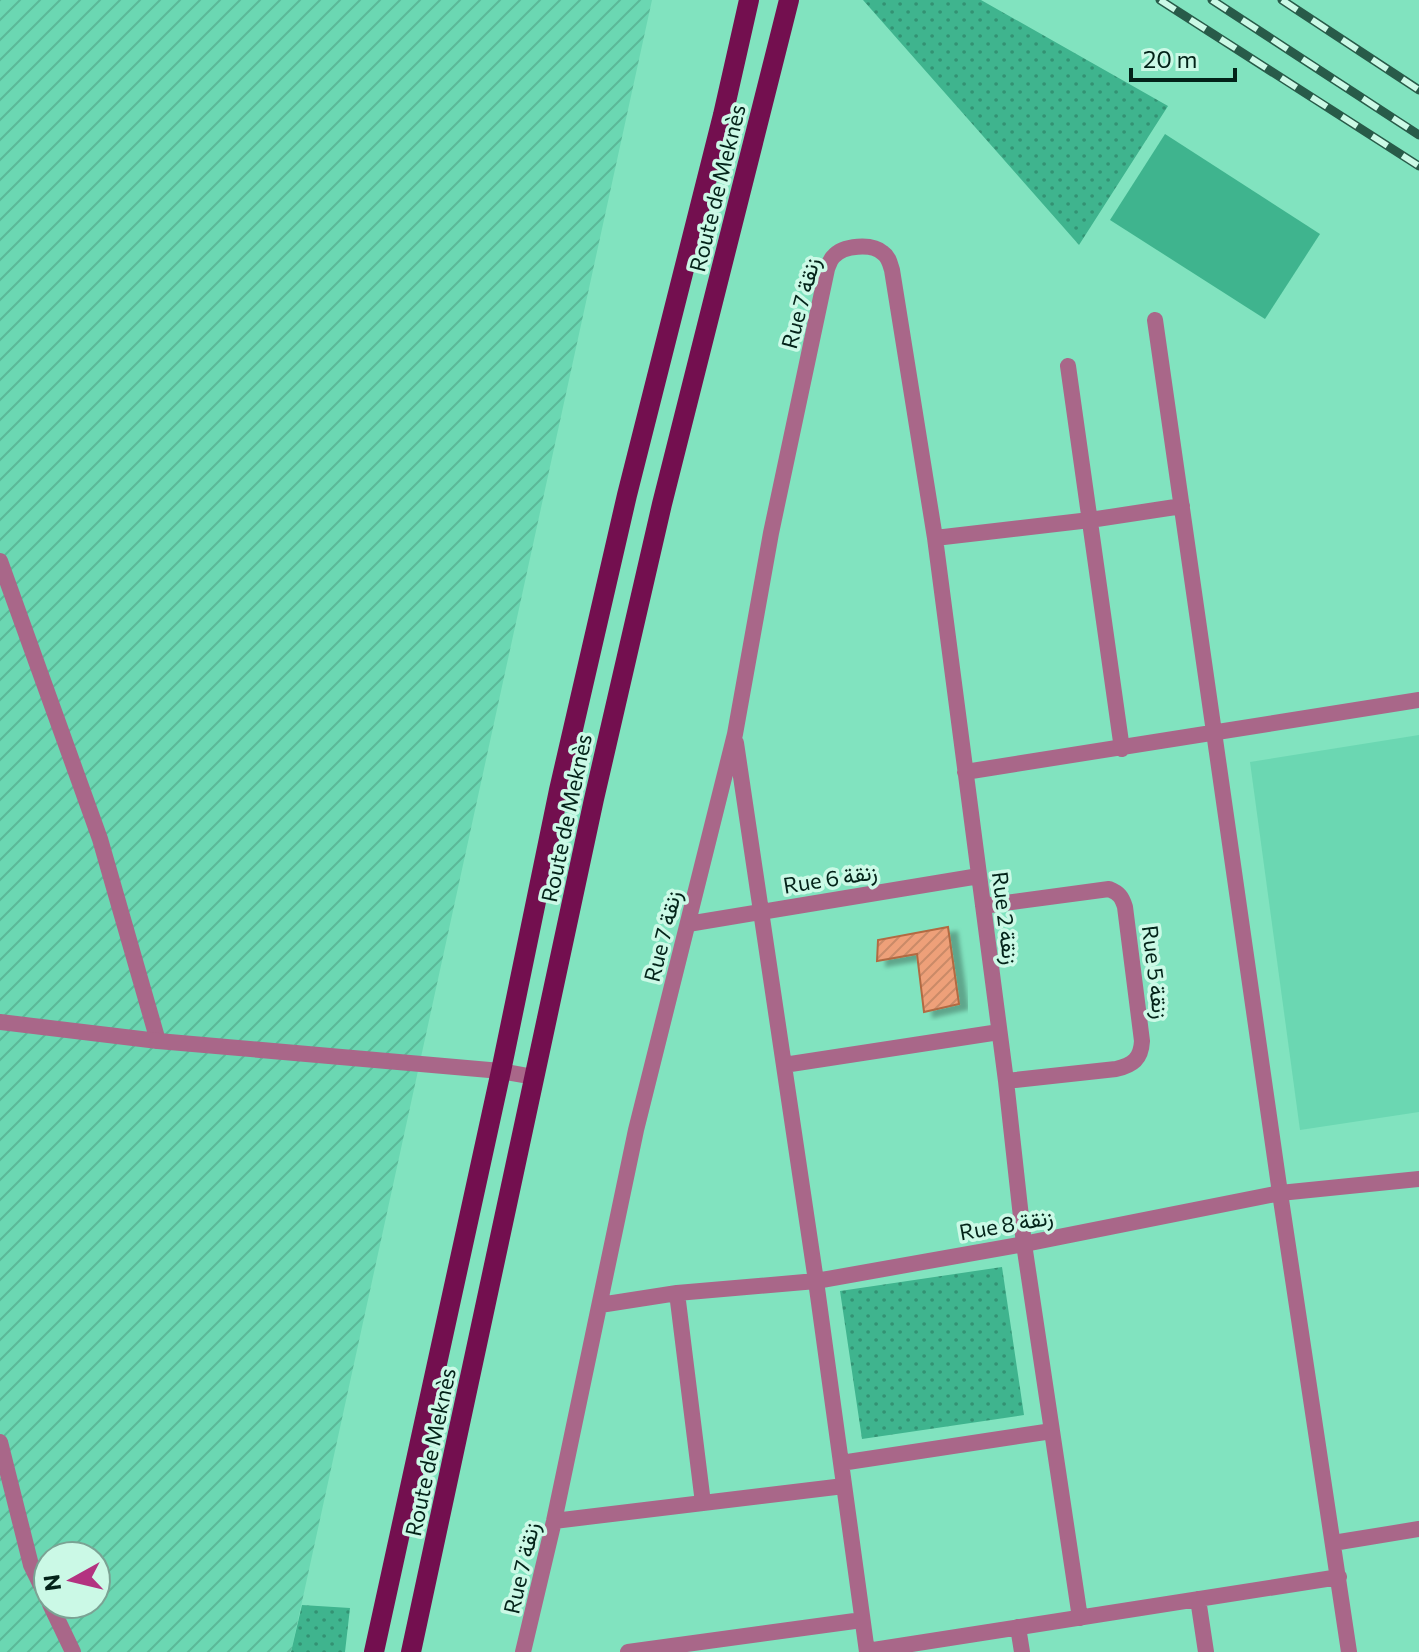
<svg xmlns="http://www.w3.org/2000/svg" width="1419" height="1652" font-family="Commissioner,Vazirmatn,sans-serif">
<style>
.built{fill:#6bd7b2}
.industrial{fill:url(#industrial-furrows);fill-rule:evenodd}
.grass{fill:#3fb48e}
.park{fill:url(#park-dots)}
.building{fill:url(#building-hatch);stroke:#b26a43;stroke-width:2;filter:url(#shadow)}
.lines{fill:none;stroke-linecap:round;stroke-linejoin:round}
.service{stroke:#a96789;stroke-width:16}
.minor{stroke:#a96789;stroke-width:16}
.primary{stroke:#730f4f;stroke-width:20}
.rail-casing{stroke:#285b49;stroke-width:9}
.rail{stroke:#cbf9e6;stroke-width:6;stroke-dasharray:18;stroke-linecap:butt}
.labels{text-anchor:middle;dominant-baseline:central;stroke-width:7;stroke-linejoin:round;paint-order:stroke}
.street-label{font-size:22px;fill:#032319;stroke:#cbf9e6}
</style>
<defs>
<pattern id="industrial-furrows" width="10" height="10" patternUnits="userSpaceOnUse" patternTransform="scale(2)"><rect width="10" height="10" fill="#6bd7b2"/><path d="M-1 1l2-2M0 10L10 0M9 11l2-2" fill="none" stroke="#5bb898"/></pattern>
<pattern id="park-dots" width="8" height="8" patternUnits="userSpaceOnUse" patternTransform="scale(2)"><rect width="8" height="8" fill="#3fb48e"/><path d="M2 2h.1M6 6h.1" fill="none" stroke="#339273" stroke-width="1.8" stroke-linecap="round"/></pattern>
<pattern id="building-hatch" width="6" height="6" patternUnits="userSpaceOnUse" patternTransform="scale(2)"><rect width="6" height="6" fill="#eea079"/><path d="M-1 1l2-2M0 6l6-6M5 7l2-2" fill="none" stroke="#ca8a68"/></pattern>
<filter id="shadow"><feDropShadow dx="9" dy="5" stdDeviation="2" flood-color="#0004"/></filter>
</defs>
<rect width="100%" height="100%" fill="#81e3bf"/>
<path class="built" d="M1419,735V1112L1300,1130L1250,762Z"/>
<path class="industrial" d="M0,0H652L291,1652H0ZM48,1556H96V1604H48Z"/>
<path class="grass" d="M1165,134L1320,234L1265,319L1110,220Z"/>
<path class="park" d="M863,0H981L1168,106L1079,245Z
M1002,1267L1024,1415L862,1439L840,1291Z
M302,1605L350,1608L345,1652H291Z"/>
<path class="building" d="M948,927L959,1004L924,1012L917,954L877,961L878,940Z"/>
<g class="lines">
<path class="service" d="M0,561L100,839L158,1041
M0,1442L31,1565L48,1600
M50,1604L73,1652"/>
<path class="minor" d="M1155,320L1280,1193L1349,1652
M1068,366L1122,749
M935,538L1090,520L1182,506
M736,743L816,1281L867,1652
M965,772L1419,700
M983,906L1109,889C1119,893 1122,897 1125,907L1142,1041C1141,1059 1133,1065 1116,1069L1006,1081
M688,924L979,876
M0,1022L158,1041L501,1071L534,1077
M784,1065L999,1032
M677,1293L703,1503
M600,1305L677,1293L816,1281L1024,1244L1280,1193L1419,1179
M841,1463L1052,1431
M554,1521L844,1486
M1333,1543L1419,1529
M1198,1599L1206,1652
M1018,1627L1022,1652
M867,1651L1339,1577
M523,1652L554,1521L636,1130L735,734L771,533L827,269C829,264 830,260 833,257C843,245 872,243 883,253C889,257 890,264 892,270L935,538L1006,1081L1024,1244L1080,1618
M628,1652L862,1620"/>
<path class="primary" d="M374,1652L501,1071L559,790L627,495L723,115L749,0
M411,1652L594,799L662,504L789,0"/>
<g class="rail-casing">
<path id="rail" d="M1160,0L1419,166
M1212,0L1419,135
M1282,0L1419,90"/>
</g>
<use href="#rail" class="rail"/>
</g>
<g class="labels">
<g class="street-label">
<text transform="translate(717 188) rotate(-76)">Route de Meknès</text>
<text transform="translate(800 303) rotate(-75)">Rue 7 زنقة</text>
<text transform="translate(566 818) rotate(-78)">Route de Meknès</text>
<text transform="translate(830 878) rotate(-9)">Rue 6 زنقة</text>
<text transform="translate(1006 918) rotate(83)">Rue 2 زنقة</text>
<text transform="translate(662 936) rotate(-76)">Rue 7 زنقة</text>
<text transform="translate(1156 972) rotate(83)">Rue 5 زنقة</text>
<text transform="translate(1006 1224) rotate(-10)">Rue 8 زنقة</text>
<text transform="translate(430 1452) rotate(-78)">Route de Meknès</text>
<text transform="translate(521 1568) rotate(-77)">Rue 7 زنقة</text>
</g>
</g>
<g transform="translate(72 1580) rotate(262)"><circle r="38" fill="#cbf9e6" stroke="#7ba394" stroke-width="2"/>
<path d="M0-6L14 30L0 20L-14 30Z" fill="#b33380"/>
<text y="-12" font-size="22" font-weight="bold" text-anchor="middle" fill="#032319">N</text>
</g>
<path d="M1131 68v12h104v-12" fill="none" stroke="#032319" stroke-width="4"/>
<text x="1143" y="68" font-size="24" fill="#032319" stroke="#cbf9e6" stroke-width="6" paint-order="stroke">20 m</text>
</svg>
